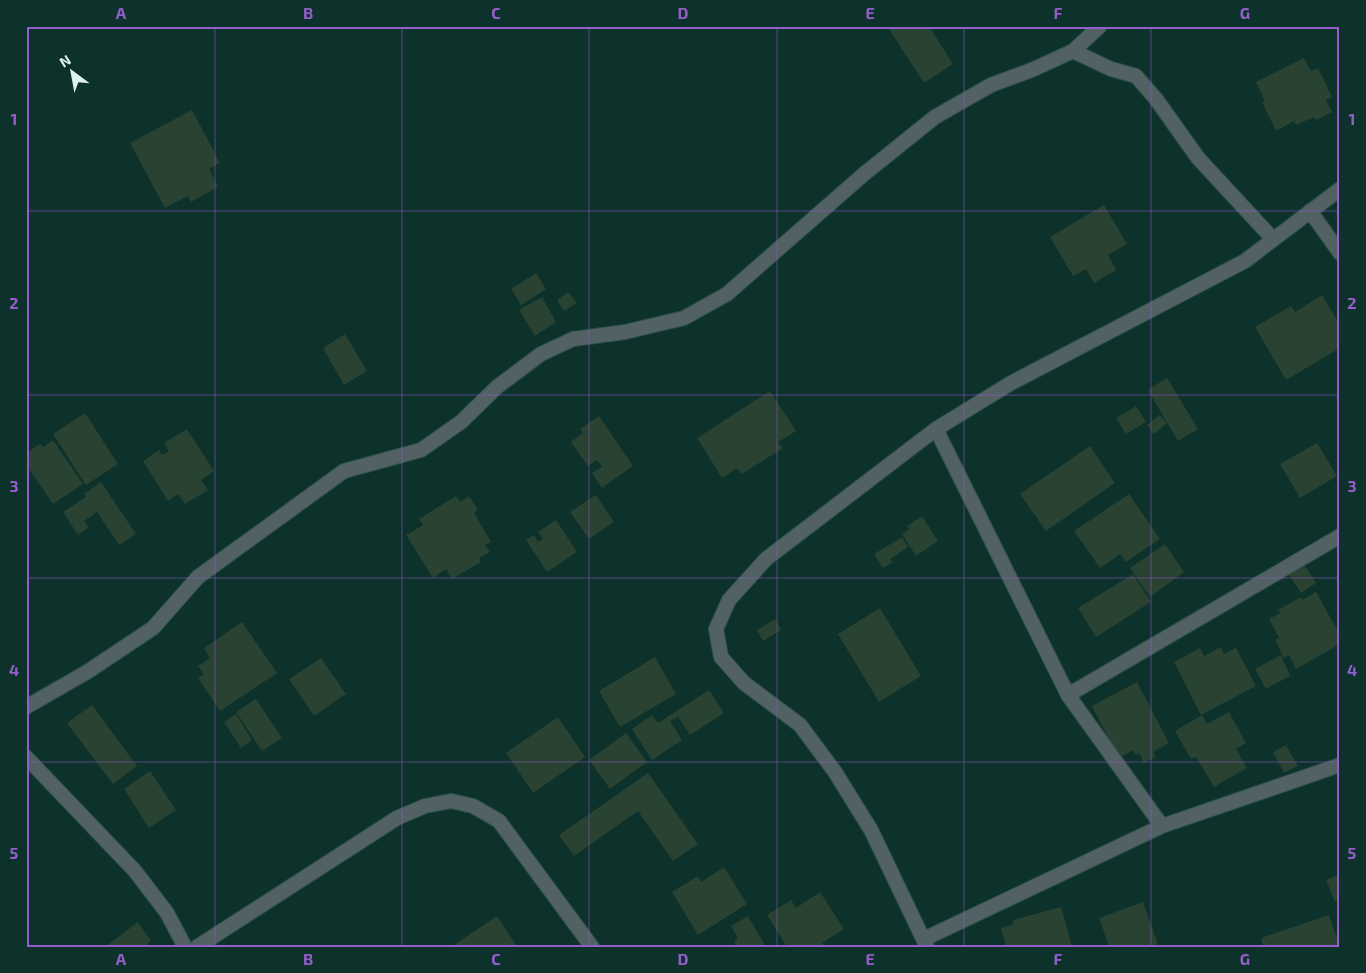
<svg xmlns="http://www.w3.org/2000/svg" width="1366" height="973" font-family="'Exo 2',sans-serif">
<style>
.building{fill:#294231}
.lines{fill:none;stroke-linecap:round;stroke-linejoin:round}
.minor-casing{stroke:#2e514b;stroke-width:16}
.minor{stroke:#526264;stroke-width:14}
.grid{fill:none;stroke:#945dca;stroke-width:1;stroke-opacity:0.55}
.neatline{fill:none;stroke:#945dca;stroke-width:2}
.grid-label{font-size:16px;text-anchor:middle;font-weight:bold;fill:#945dca}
</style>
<rect width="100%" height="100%" fill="#0d322c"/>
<path class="building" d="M887,26H929L953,64L924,83Z
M1304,58L1311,71L1318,68L1332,97L1326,100L1332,112L1316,120L1314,117L1296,125L1294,121L1276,131L1262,102L1265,101L1256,82Z
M192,110L220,163L209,169L218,187L191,202L188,196L165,208L130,143Z
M1104,205L1127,244L1108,255L1116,270L1094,283L1086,269L1073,276L1050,237Z
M536,273L546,289L521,305L511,289Z
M568,292L577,303L564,311L557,300Z
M1322,295L1340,325V348L1286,380L1255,327L1291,306L1295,312Z
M542,297L556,322L535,336L519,310Z
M345,334L367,371L344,385L323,348Z
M1167,378L1198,429L1178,441L1148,390Z
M770,391L796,431L778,442L783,448L742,474L737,468L722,478L697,438Z
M1136,406L1146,422L1126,434L1116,418Z
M85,413L118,464L86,485L53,434Z
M1160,415L1167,423L1154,434L1147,425Z
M599,416L633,466L602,488L592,473L602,467L597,460L588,466L571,442L583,433L580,429Z
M187,429L214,471L201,480L208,490L185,504L178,494L168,501L143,461L159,450L162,455L169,451L164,443Z
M53,440L83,484L53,504L26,465V453L40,444L43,447Z
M1317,443L1337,476L1300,498L1280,464Z
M1090,446L1115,483L1046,531L1020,494Z
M101,482L136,534L119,545L97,512L84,521L89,527L78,535L63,512L86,497L84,494Z
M1129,494L1160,539L1126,562L1120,554L1100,568L1074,531Z
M596,495L614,522L589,539L570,512Z
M456,496L460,502L469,496L478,510L474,513L491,542L485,545L490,552L479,558L481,562L452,579L446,569L433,578L406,535L423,525L419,519Z
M922,516L938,541L916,556L902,534L909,529L907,526Z
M556,520L577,552L547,572L526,540L534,535L538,542L543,539L538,532Z
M902,537L908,547L890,559L893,562L883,568L874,554Z
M1165,544L1184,572L1150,597L1130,568Z
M1303,563L1316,583L1301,593L1288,573Z
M1133,574L1151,602L1096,637L1078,608Z
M1316,592L1340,635V644L1296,669L1289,655L1284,658L1275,640L1279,638L1269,619L1280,613L1278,610L1301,597L1302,600Z
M880,608L921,676L879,702L838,634Z
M775,619L781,630L763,641L757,630Z
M242,622L277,673L220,711L198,678L204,675L198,666L210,658L204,648Z
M1221,647L1224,654L1236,648L1256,686L1201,715L1174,662L1200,648L1204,656Z
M1281,655L1290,676L1266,689L1255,669Z
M655,657L676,694L620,727L599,691Z
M321,658L346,694L314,716L289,679Z
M1137,682L1169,743L1153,752L1156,757L1144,763L1139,753L1136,755L1133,750L1119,758L1092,706Z
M709,690L724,713L690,735L678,717L670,721L682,740L652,760L632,729L652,715L658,723Z
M256,699L282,738L262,751L236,712Z
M92,705L137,766L113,784L67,723Z
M1229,712L1246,743L1236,749L1247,768L1214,787L1196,757L1191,759L1175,731L1202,715L1207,724Z
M236,714L252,740L241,748L224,722Z
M558,717L585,757L533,793L506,753Z
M626,733L647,762L610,789L589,760Z
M1286,745L1298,766L1284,773L1273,752Z
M150,771L176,810L149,828L124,789Z
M648,773L698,844L673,861L638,811L574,856L559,835Z
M724,867L747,904L698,935L672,892L698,876L701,882Z
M1340,874V899L1335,902L1326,880Z
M820,892L844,929L822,943L825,947H787L767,915L791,900L796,908Z
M1143,902L1159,947H1109L1099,918Z
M1061,907L1072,947H1006L1001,928L1014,924L1013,920Z
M1329,915L1340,947H1263L1261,938Z
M497,916L516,945L513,947H451Z
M748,916L766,947H737L734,941L738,938L731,926Z
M138,922L151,941L144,947H105Z"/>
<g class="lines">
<g class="minor-casing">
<path id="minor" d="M1073,51L1111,69L1136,76L1156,99L1198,158L1273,239
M1310,211L1340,253
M936,429L1068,695L1162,826
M1068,695L1340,536
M26,707L87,672L153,628L198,577L344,471L421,450L461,422L497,387L541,354L573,339L625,332L684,318L727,294L864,174L935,117L991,85L1034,69L1073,51L1100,26
M26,757L135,871L167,913L185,947
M924,939L1162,826L1340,765
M197,947L397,818L425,806L451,801L473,806L499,821L592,947
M927,947L871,830L835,772L800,725L744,683L721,657L716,629L729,600L766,559L936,429L1011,383L1245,261L1340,189"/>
</g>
<use href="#minor" class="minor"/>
</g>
<path class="grid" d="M215,26V947M402,26V947M589,26V947M777,26V947M964,26V947M1151,26V947M26,211H1340M26,395H1340M26,578H1340M26,762H1340"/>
<rect width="1366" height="973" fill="none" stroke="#0d322c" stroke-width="55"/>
<g transform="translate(72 72) rotate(328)" stroke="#0d322c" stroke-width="4" paint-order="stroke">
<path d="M0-4L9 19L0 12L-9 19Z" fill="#def1ed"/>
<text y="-8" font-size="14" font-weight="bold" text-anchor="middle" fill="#def1ed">N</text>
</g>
<rect x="28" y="28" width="1310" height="918" class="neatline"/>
<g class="grid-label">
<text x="121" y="19">A</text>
<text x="308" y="19">B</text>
<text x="496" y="19">C</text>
<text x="683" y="19">D</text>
<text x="870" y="19">E</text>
<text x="1058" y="19">F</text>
<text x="1245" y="19">G</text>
<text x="14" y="125">1</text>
<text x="1352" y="125">1</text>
<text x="14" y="309">2</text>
<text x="1352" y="309">2</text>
<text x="14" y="492">3</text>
<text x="1352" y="492">3</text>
<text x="14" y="676">4</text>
<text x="1352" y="676">4</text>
<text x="14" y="859">5</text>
<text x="1352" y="859">5</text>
<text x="121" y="965">A</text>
<text x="308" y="965">B</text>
<text x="496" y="965">C</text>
<text x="683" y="965">D</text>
<text x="870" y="965">E</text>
<text x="1058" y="965">F</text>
<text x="1245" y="965">G</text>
</g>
</svg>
